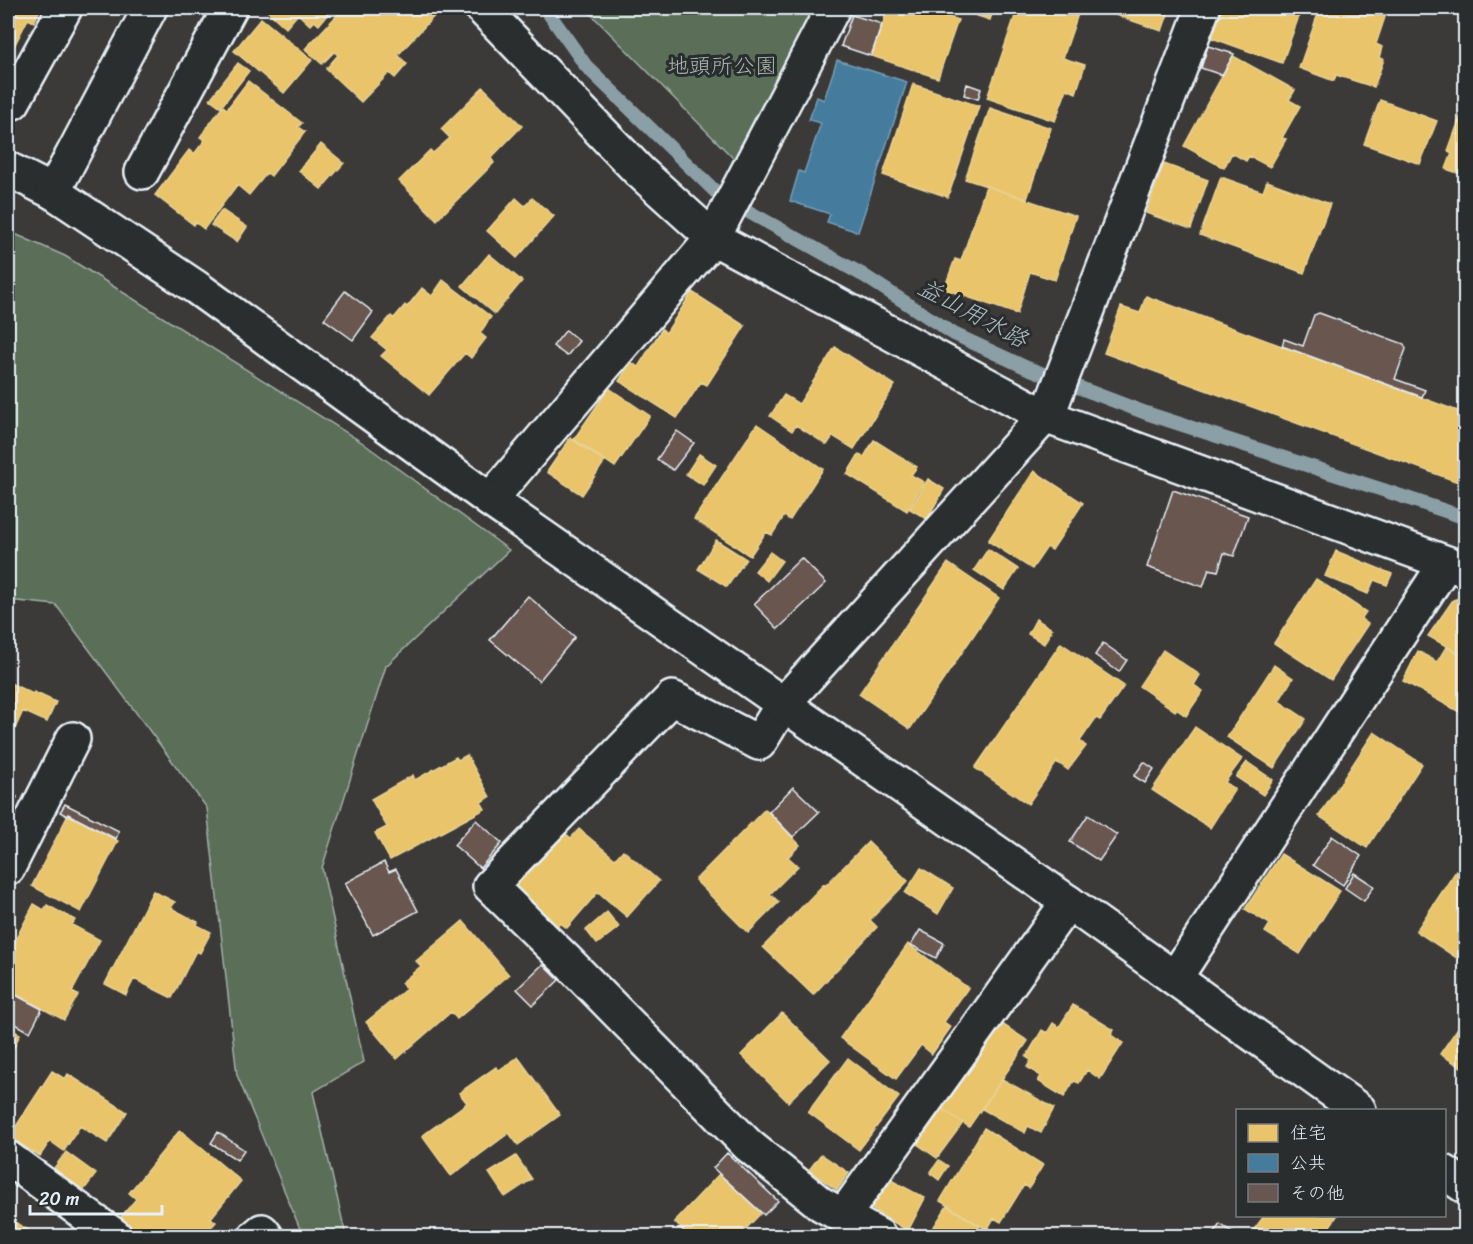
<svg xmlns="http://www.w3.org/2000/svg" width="1473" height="1244" font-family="Sriracha,'Klee One',sans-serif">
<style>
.green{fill:#5a6e59;stroke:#a1b0a8;stroke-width:1.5}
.homes{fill:#e9c46a;stroke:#e9d295;stroke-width:1.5}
.public{fill:#457b9d;stroke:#769eb8;stroke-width:1.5}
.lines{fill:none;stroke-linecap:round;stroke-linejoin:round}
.stream{stroke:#8a9fa6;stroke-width:14}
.building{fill:#675750;stroke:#e8f1f8;stroke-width:1.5}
.street-casing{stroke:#e8f1f8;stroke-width:38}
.secondary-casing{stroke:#e8f1f8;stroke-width:38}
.street{stroke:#2a2d2e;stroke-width:33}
.secondary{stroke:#2a2d2e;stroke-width:33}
.labels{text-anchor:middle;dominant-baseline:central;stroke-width:6;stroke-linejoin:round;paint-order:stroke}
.park-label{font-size:22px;fill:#a8b6b0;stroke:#2a2d2e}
.water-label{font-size:24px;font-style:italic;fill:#aabbc1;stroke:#2a2d2e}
</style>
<rect width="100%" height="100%" fill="#3c3a38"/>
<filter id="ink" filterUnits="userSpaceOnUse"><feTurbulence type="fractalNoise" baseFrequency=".0167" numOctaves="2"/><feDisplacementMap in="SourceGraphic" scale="12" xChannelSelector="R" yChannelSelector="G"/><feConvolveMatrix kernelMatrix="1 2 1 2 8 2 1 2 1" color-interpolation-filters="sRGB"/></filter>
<g filter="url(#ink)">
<path class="green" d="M585,8H818L736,161Z
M8,231L65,256L360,441L509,550L386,666L322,868L364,1062L313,1092L346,1236H303L237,1075L207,808L56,605L8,600Z"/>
<path class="homes" d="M8,8H41L34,22L28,19L8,58Z
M264,8H333L319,25L314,21L310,25L298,14L286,28Z
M344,8H429L436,14L398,55L407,64L395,78L389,73L361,102L326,69L338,55L334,52L322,64L305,49Z
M888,8H922L958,20L938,78L872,56Z
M953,8H994L990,20Z
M1012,8H1080L1063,58L1085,65L1076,93L1067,89L1055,121L987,98L1016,13L1011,11Z
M1102,8H1170L1162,31L1101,10Z
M1223,8H1302L1282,63L1212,38Z
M1320,8H1388L1376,44L1382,47L1379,58L1384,59L1374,87L1336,75L1334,81L1299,68Z
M261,18L312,60L284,93L234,51Z
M1233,56L1295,90L1289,100L1300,106L1282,138L1286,139L1270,167L1249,156L1246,161L1232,153L1224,168L1184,146Z
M238,63L249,71L221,107L210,99Z
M248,81L302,123L298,127L305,132L271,176L267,173L249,195L237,185L204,229L195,222L194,225L155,195L189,150L194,154L205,140L200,137L223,106L227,109Z
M913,84L979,106L948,197L883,175Z
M483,87L522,126L491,158L494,163L437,220L399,181L430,150L433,153L450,138L441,129Z
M1380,100L1437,121L1420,164L1364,144Z
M1466,101V176L1446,169L1452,153L1448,151Z
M990,108L1051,128L1027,199L965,179Z
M321,144L344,163L321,189L299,171Z
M1164,164L1208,180L1191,229L1146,213Z
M1221,177L1263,192L1267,181L1330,204L1304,273L1200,235Z
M986,186L1076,216L1055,280L1030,272L1017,314L944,289L955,259L961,261Z
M516,198L525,206L532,198L554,216L517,258L487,231Z
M222,210L247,227L237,242L211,225Z
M489,254L522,281L495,314L462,286Z
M443,280L491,317L480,333L486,338L471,358L465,353L429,395L381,356L387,350L372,338L391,316L394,318L405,305L407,307L422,288L432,296Z
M692,292L745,326L707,385L701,382L677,418L619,381L631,362L638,367L662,329L666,333Z
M1146,296L1466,414V485L1104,353L1121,307L1140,313Z
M835,347L895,385L854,449L833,436L827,445L796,425L792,431L770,416L784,395L799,404Z
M609,388L650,416L615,467L574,439Z
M757,424L823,469L790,520L784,516L772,535L766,532L750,556L694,519Z
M570,438L605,461L582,495L547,472Z
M874,440L917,467L911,475L924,482L907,511L847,474L859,454L864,457Z
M699,454L716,465L703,485L686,474Z
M1034,471L1083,503L1052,550L1047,547L1032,569L988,541Z
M928,479L944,489L927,519L910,509Z
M716,540L746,559L727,587L698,569Z
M988,549L1018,569L1004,590L974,570Z
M1336,551L1392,574L1387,585L1374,580L1368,594L1325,576Z
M770,552L782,561L767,581L755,571Z
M948,563L999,598L910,729L859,694Z
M1316,579L1366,612L1361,619L1368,624L1331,680L1274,643Z
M1466,596V657L1428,636L1453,600Z
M1036,619L1052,629L1044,644L1028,634Z
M1061,643L1124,686L1100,720L1096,718L1080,741L1086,746L1068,770L1057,762L1028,804L975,768Z
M1446,647L1466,657V709L1463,714L1403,681L1418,651L1437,662Z
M1163,650L1200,675L1194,685L1203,691L1186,716L1176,709L1175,711L1139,686Z
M1274,665L1293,678L1279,701L1306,719L1274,768L1227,737Z
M8,682L33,694L34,692L56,702L47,722L23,711L8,744Z
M1195,727L1242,759L1225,782L1235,789L1210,828L1152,790Z
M1374,732L1422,764L1367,848L1319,816Z
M467,755L490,797L481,802L485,809L390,860L375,833L387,827L371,799L413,775L415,780L456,757L458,760Z
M1247,762L1273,780L1263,795L1236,777Z
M765,809L800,845L788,857L798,866L770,894L779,902L748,933L695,880Z
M68,815L118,841L81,912L32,886Z
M560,829L571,838L579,829L615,859L623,850L659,881L627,917L598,892L567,928L560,923L556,928L513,884Z
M868,842L908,881L870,920L877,927L813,995L763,947L824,884L825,886Z
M1281,854L1340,891L1300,954L1265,932L1270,924L1245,909Z
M1466,856V964L1416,931Z
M921,868L953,888L938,914L905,893Z
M153,891L175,902L171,908L198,922L197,925L211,932L200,953L196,951L172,998L134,979L126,995L105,984Z
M34,904L44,910L47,905L75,920L72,925L100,940L72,992L78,995L64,1020L8,990V954Z
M607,912L619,927L597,944L586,930Z
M463,921L509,975L457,1019L451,1012L397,1059L366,1022L406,989L401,983L421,966L416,961Z
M908,944L968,988L944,1022L951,1027L932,1054L921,1045L896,1079L840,1038Z
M1073,1005L1114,1030L1111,1035L1123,1043L1100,1079L1087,1070L1079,1083L1074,1081L1064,1097L1038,1081L1041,1076L1027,1067L1031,1060L1026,1057L1042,1030L1047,1033L1053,1023L1059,1027Z
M782,1013L830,1060L788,1102L741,1055Z
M1466,1016V1070L1440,1054Z
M1002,1024L1028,1041L969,1127L938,1106L993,1029L997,1032Z
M8,1028L20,1034L8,1060Z
M518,1057L560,1115L518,1145L509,1133L451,1176L422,1136L467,1103L459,1093L496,1067L499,1070Z
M848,1058L899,1097L859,1150L808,1112Z
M52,1071L65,1079L68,1074L127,1112L107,1143L80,1126L64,1151L50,1141L40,1156L9,1137Z
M1002,1079L1054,1108L1041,1133L1028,1126L1025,1133L982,1109Z
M938,1106L963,1123L937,1158L913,1141Z
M984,1128L1043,1165L1029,1188L1024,1185L1001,1222L994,1218L987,1230L940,1201Z
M180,1130L241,1181L211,1218L216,1222L203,1236H143L120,1218L136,1199L129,1193Z
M66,1152L96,1174L81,1194L51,1172Z
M821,1154L849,1173L837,1190L809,1170Z
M516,1156L532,1179L505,1197L489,1173Z
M939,1160L948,1166L939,1180L930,1173Z
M719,1174L761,1213L739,1236H689L674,1222Z
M887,1178L925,1198L908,1231L870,1208L873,1196Z
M947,1206L980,1226L974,1236H928Z
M1264,1216H1337L1323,1236H1249Z
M13,1221L38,1236H8V1230Z"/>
<path class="public" d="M837,60L907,82L858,232L827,222L830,214L790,201L799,171L804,173L821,123L809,120L817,97L824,100Z"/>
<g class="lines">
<path class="stream" d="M545,8L586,66L720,196L863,275L954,334L1025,367L1146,413L1383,490L1466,518"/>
</g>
<path class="building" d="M852,15L882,24L871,56L841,46Z
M1208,46L1234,54L1222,75L1201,68Z
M967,84L981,89L978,99L964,95Z
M345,291L373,312L353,340L324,319Z
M1319,313L1404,344L1406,349L1395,379L1425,390L1422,397L1282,346L1284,339L1303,346L1314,315Z
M566,330L579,341L567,356L553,346Z
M677,431L694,443L673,470L657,459Z
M1173,490L1248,516L1234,556L1224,553L1218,571L1209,569L1203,587L1147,567Z
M801,558L826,583L778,629L754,604Z
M528,596L575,637L539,681L490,640Z
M1103,643L1127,660L1119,672L1095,655Z
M1144,762L1154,769L1145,783L1134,776Z
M793,787L819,812L793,837L769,812Z
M8,793L17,797L8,818Z
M65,804L119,831L116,839L68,814L67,816L60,812Z
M1088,815L1117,835L1099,861L1070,842Z
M476,820L502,843L480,868L454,845Z
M1332,836L1361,856L1343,885L1313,865Z
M384,862L389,872L396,869L418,911L373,935L345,883Z
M1354,873L1374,886L1364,901L1345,888Z
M920,930L944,943L936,958L911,945Z
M543,964L559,980L533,1005L517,989Z
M8,991L42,1009L30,1032L8,1020Z
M218,1132L244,1150L237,1160L211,1143Z
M727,1153L778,1201L764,1215L713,1168Z
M1220,1224L1238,1236H1212Z"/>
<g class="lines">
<g class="street-casing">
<path id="street" d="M482,8L639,171L713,238L1045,416L1466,570
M8,98L13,102L65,8
M8,169L53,192
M142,172L230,8
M490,500L713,238L833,8
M8,868L73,739
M1175,978L1446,563
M8,1158L115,1236
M843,1216L1068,902
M256,1236L262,1231L266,1236
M879,1236L821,1204L748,1145L566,960L490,886L672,698L759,743L783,704L1045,416L1053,401L1203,8"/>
</g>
<g class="secondary-casing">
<path id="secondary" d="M150,8L53,192L197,288L490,500L1068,902L1359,1110
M1444,1172L1466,1187"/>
</g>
<use href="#street" class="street"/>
<use href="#secondary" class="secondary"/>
</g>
</g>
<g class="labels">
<g class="park-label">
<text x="722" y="65">地頭所公園</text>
</g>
<g class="water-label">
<text transform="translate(973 313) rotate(28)">益山用水路</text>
</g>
</g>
<rect width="1473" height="1244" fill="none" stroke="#2a2d2e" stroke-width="30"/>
<rect x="15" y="15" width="1443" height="1214" fill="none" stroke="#e8f1f8" stroke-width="2" filter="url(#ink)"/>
<rect x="1236" y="1109" width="210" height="108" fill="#2a2d2e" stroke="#767b7f" stroke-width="1.5"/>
<rect x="1248" y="1124" width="30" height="18" fill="#e9c46a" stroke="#767b7f" stroke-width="1.5"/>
<text x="1290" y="1139" font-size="18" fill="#e8f1f8">住宅</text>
<rect x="1248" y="1154" width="30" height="18" fill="#457b9d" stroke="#767b7f" stroke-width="1.5"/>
<text x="1290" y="1169" font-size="18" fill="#e8f1f8">公共</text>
<rect x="1248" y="1184" width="30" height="18" fill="#675750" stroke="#767b7f" stroke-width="1.5"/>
<text x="1290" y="1199" font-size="18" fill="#e8f1f8">その他</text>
<path d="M30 1205v9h132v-9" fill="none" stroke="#e8f1f8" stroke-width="3"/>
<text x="39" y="1205" font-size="18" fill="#e8f1f8" stroke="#2a2d2e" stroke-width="4.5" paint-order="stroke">20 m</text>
</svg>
